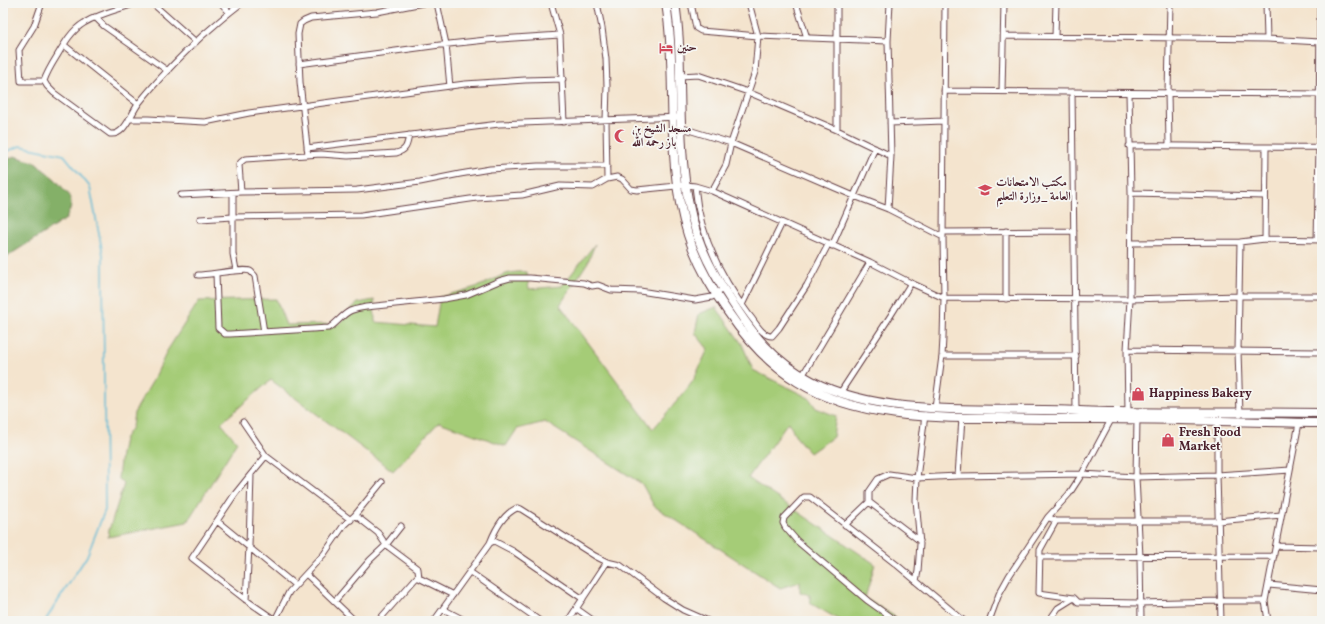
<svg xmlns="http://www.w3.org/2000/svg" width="1325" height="624" font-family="Vollkorn,Amiri,serif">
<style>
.green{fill:#a5cc77;stroke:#787651}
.forest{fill:#84b068;stroke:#67684a}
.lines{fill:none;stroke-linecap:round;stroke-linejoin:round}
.stream{stroke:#57b9d6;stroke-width:1.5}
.street-casing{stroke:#643d43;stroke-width:7}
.primary-casing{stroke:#643d43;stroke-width:10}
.street{stroke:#fff;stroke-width:5}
.primary{stroke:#fff;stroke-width:8}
.labels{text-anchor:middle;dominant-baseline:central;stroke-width:3.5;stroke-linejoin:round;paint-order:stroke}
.poi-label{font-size:12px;font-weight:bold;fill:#4a1f2b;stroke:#f6f6f2;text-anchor:start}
</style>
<rect width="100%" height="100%" fill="#f6f6f2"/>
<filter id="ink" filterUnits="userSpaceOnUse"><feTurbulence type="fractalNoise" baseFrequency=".025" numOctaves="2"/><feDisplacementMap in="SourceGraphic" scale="8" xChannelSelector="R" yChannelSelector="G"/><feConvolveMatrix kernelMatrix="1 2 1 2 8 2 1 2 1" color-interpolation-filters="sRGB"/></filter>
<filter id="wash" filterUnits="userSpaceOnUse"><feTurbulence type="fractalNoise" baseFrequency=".012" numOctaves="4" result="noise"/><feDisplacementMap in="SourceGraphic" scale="16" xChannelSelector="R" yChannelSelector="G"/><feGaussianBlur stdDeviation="0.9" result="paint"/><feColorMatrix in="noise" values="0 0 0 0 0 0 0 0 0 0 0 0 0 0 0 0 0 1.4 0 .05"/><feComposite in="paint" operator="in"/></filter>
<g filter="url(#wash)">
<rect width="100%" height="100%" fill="#f4e4ce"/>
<path class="green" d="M595,244L588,262L560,305L653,429L683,394L693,381L708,349L695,333L699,314L716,307L742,344L753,370L809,398L816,408L836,416L833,437L810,453L797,438L788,422L748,478L875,564L865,598L902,621H841L810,603V595L800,592V582L780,588L654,506L642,484L545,422L517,429L506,446L439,422L393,471L271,380L221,423L237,442L187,522L108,537L109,530L124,484L118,478L121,454L124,439L132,427L134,413L156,375L167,351L199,301L276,299L286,325L339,324L352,308L358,303L374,300L375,322L435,327L440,297C453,293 467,290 479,286C500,278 503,271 527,272L529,289L562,286Z"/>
<path class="forest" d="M14,156L34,162L55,179L70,196L71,207L66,219L3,259V162Z"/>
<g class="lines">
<path class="stream" d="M3,153L20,146L64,155L90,187L103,255L105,510L87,556L45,621"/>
</g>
</g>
<g filter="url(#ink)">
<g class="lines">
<g class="street-casing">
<path id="street" d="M42,3L34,26L19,50L21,81H44
M137,3C120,9 100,13 84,23C72,30 64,44 57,56C52,64 47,72 44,81L47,86L54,93L110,134C125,136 131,113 139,103C158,79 180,57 202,36C215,25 228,13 242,3
M152,3L196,42
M221,3L229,12
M437,3L446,44L450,87
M551,3L560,35L564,122
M597,3L602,28L606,59L607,86L606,120L607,179
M691,3L696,28L701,31L758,36L888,41
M796,3L807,38
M837,3V130
M1266,3L1267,39
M95,17L104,26L168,71
M1004,36L1267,39L1319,42
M1055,36L1056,3
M64,45L138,104
M299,64L440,45L486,40L560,35
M680,76L698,75L748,92L837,130L891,156
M944,91L1322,94
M1002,91L1004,3
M1072,92L1076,410
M129,119H148L205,122L249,113L465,84L525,80L563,79
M890,123L944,121
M679,127L731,143L854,196L888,209L943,237
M1169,145L1168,92L1170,3
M1129,146C1193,145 1256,148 1319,147
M307,148L499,124L680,117
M308,155L300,82L298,34L300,24L304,21L311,18L377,12L423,3
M695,186C699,235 721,278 750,316C756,323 762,336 772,336L779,328L807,285L829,243
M712,191L726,165L731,143L755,72L758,36L749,3
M241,192L239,165L241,162L245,159L321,154L348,156L396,153C407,150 407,145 409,135
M233,193V254L236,270
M1131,193L1265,196
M181,195L241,192L357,190L420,182L460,174L490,169L538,166H607
M888,209L891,156L888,41L890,3
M200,219L233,217L361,215L477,198L522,195L560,186L593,187L607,179L617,177L622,179L631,189L637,190L686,185L695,186L712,191L870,262L911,283L944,298L1130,299L1239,296H1322
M1006,231V299
M943,232L1074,231
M1265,239L1266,148
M1317,240L1319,147L1320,3
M1131,243L1240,242L1265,239L1322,240
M832,246L875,148
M216,274L218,328L225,334H230L329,328C337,323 342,315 350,311C354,309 361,308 366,307L444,299L466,295L499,281L510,278H530L584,283L592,286L598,285L611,290L640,291L695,300L712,297L723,289
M198,275C208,275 245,268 250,271C252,272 253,274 255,276L264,332
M742,305L782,223
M1127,350L1322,352
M942,356H1076
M801,378L870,262
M840,393L891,315L911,283
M935,408L942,356L943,338L944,298L943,237L945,3
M1128,412L1127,350L1130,299L1131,193L1129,93
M1240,415L1238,351L1240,242
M1137,418L1136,477L1140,557L1141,621
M1217,421V475L1221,621
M243,422L266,456L251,474L249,547L246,600
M266,456L351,520
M251,474L235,494L192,558L246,600L275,620L278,621
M958,476L962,418
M869,502V492L878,479L889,474L917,478L958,476L1082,474L1136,477L1217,475L1290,470
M355,515L378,533L386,545L418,569L419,578
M1048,517L1056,521H1218L1281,515
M217,521L295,585
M1056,521L1040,550L1039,593L1074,598L1078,602L1140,603L1220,601H1265
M845,525L869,502L920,541
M490,543C495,530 503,514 517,508L521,509L595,556L607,562L620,565L664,598L683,610L708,621
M1276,546L1322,547
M1040,557L1274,556
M470,572L540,621
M306,574L355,621
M916,581L918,571L920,544L916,500L917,478L925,415
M1269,585L1322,590
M335,601L370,560L386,545L401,526
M443,609L466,621
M577,609L594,621
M275,620L289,592L324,554L344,525L355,515L382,482
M378,621L417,577L453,595
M434,621L490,543L494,541L513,551L583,599
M568,621L607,562
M896,621L868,601L797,541L785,527L783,523L784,518L804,497H810L897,565L964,621
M989,621L999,594L1009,576L1048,517L1069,494L1082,474L1112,418
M1049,621L1058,608L1074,598
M1268,621L1265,601L1299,423"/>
</g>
<g class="primary-casing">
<path id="primary" d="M666,3C678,80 664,160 688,235C697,263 711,288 728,312C747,340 768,364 798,382C857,419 934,418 1002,418C1034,419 1066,419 1097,419C1172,419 1247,422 1322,423
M675,3C679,29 680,56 680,83C681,132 681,186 696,232C704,256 716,278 730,299C753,335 773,361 812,381C877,415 972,409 1044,410C1068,410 1091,412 1115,412C1184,413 1253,412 1322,413"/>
</g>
<use href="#street" class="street"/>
<use href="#primary" class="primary"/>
</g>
</g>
<defs>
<g id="hotel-bare" transform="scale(1.08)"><path d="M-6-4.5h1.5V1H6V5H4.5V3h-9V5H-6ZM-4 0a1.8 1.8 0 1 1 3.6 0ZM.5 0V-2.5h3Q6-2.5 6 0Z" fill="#d1495b" stroke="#f6f6f2" stroke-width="2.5" paint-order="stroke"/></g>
<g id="mosque-bare" transform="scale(1.08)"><path d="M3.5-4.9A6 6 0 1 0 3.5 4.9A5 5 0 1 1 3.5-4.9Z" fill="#d1495b" stroke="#f6f6f2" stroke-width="2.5" paint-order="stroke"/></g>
<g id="school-bare" transform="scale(1.08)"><path d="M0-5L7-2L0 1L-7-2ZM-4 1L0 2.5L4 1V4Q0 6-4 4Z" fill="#d1495b" stroke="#f6f6f2" stroke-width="2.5" paint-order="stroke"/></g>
<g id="shop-bare" transform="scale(1.08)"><path d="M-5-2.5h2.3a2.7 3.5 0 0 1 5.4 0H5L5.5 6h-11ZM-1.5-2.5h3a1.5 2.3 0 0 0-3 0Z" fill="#d1495b" stroke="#f6f6f2" stroke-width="2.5" paint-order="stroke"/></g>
</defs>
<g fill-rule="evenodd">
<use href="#hotel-bare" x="666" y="48"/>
<use href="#mosque-bare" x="621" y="136"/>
<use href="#school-bare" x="985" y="190"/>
<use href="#shop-bare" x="1138" y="394"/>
<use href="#shop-bare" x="1168" y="440"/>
</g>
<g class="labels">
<g class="poi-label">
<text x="677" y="48">حنين</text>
<text x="632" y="129">مسجد الشيخ بن<tspan x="632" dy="14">باز رحمه الله</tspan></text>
<text x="996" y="183">مكتب الامتحانات<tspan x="996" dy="14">العامة _وزارة التعليم</tspan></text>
<text x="1149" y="394">Happiness Bakery</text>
<text x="1179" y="433">Fresh Food<tspan x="1179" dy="14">Market</tspan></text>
</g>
</g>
<rect width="1325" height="624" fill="none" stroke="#f6f6f2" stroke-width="16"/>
</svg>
